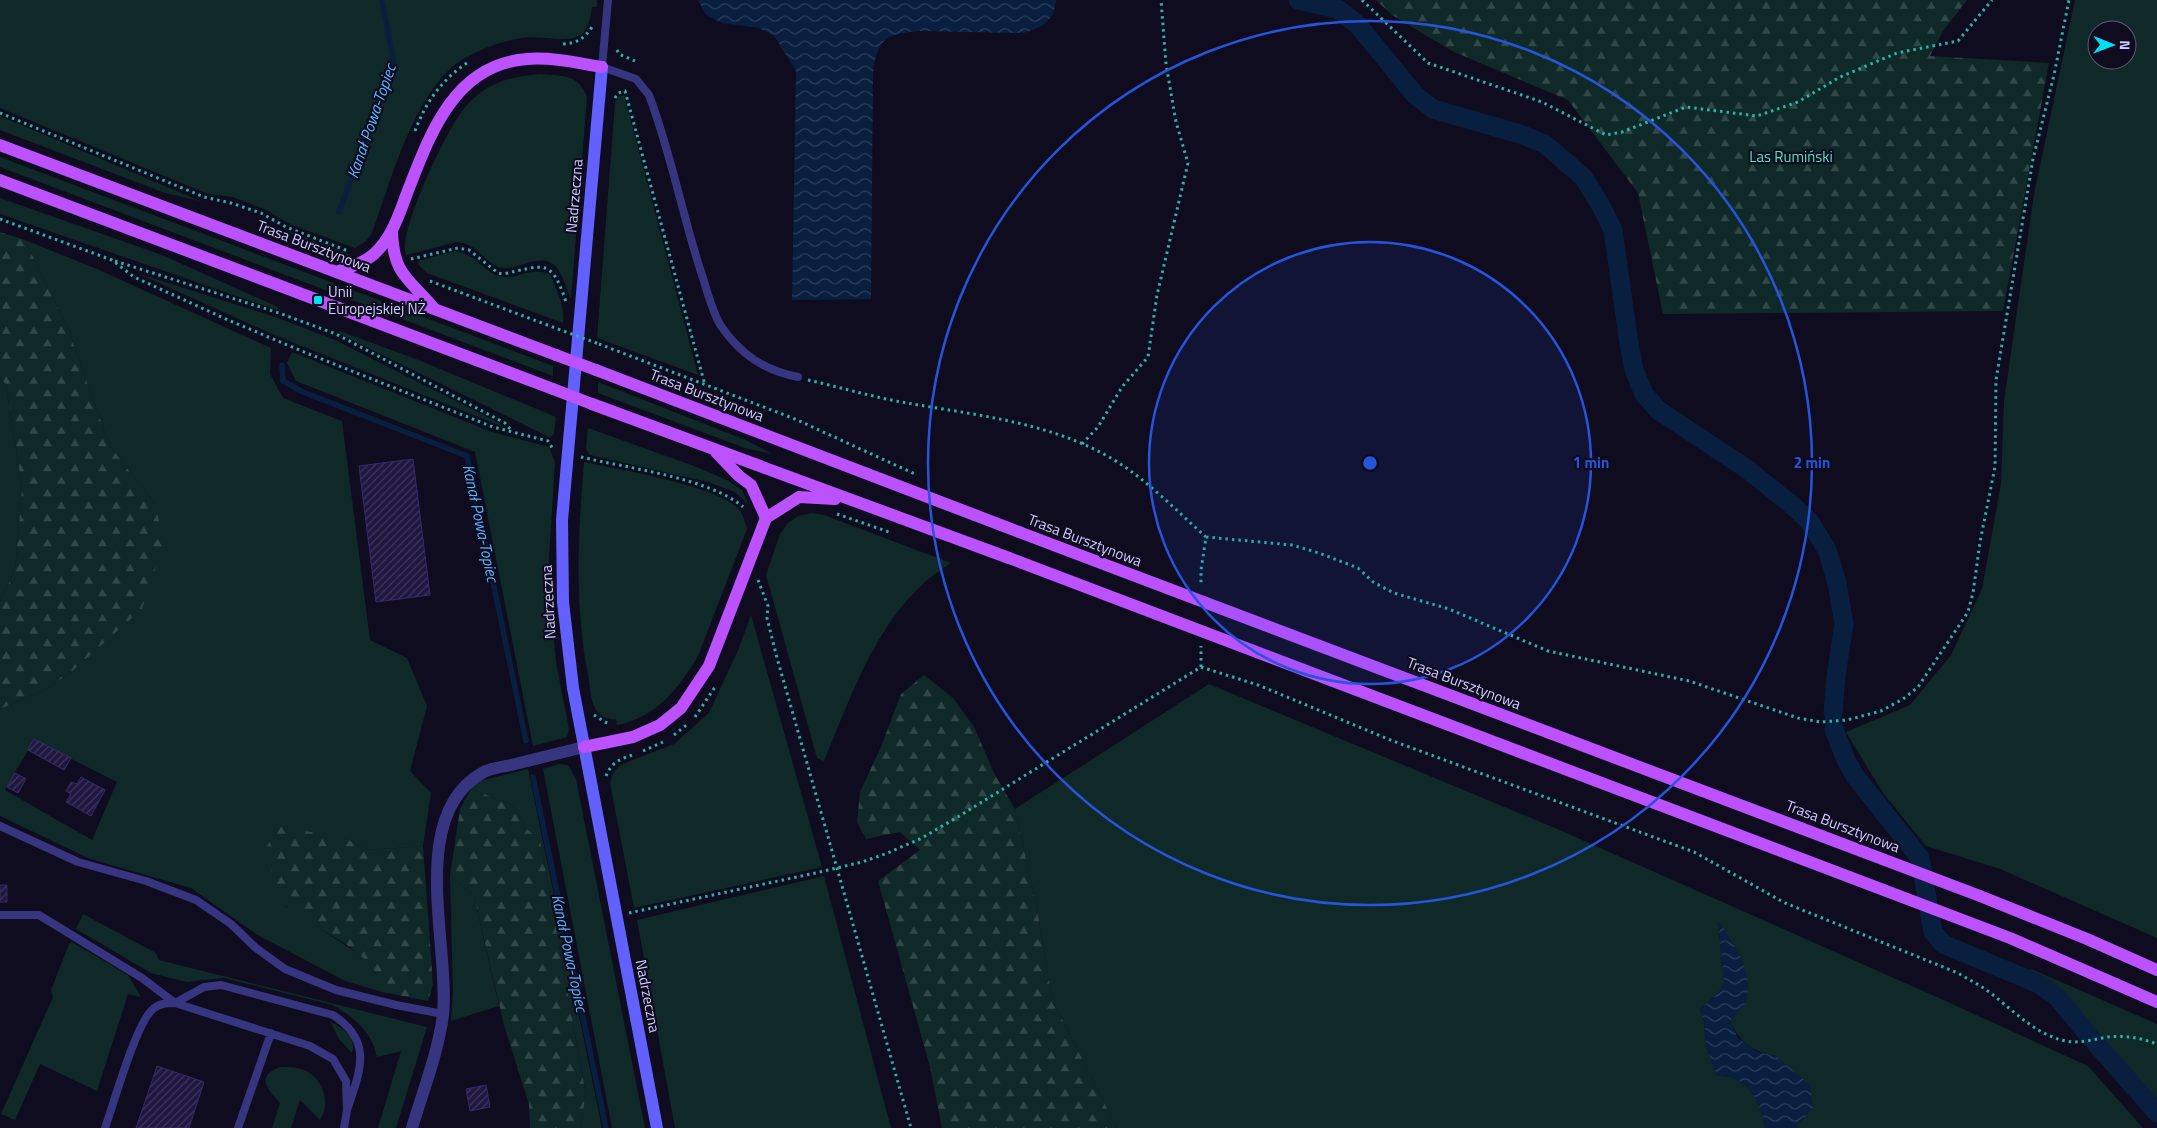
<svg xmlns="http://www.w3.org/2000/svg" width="2157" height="1128" font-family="'Titillium Web',sans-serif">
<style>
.grass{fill:#0f2928;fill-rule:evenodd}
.forest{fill:url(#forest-firs)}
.water{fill:url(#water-waves)}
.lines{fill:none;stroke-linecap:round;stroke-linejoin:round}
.stream{stroke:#091f40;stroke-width:5.5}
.canal{stroke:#091f40;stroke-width:19}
.building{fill:url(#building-hatch);stroke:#35296d}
.path{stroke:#2ab3a8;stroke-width:3;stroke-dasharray:2.5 4;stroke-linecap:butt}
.lane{stroke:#373580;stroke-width:8}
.street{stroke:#373580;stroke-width:12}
.secondary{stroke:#6261ff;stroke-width:12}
.primary{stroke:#bb51ff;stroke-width:12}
.path-bridge{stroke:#2ab3a8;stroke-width:3;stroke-dasharray:2.5 4;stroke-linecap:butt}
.primary-bridge{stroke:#bb51ff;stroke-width:12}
.ring{fill:none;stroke:#2654da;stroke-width:2.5}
.poi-dot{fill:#00e0f5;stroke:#0f0c1f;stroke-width:2}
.labels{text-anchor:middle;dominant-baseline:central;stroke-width:4.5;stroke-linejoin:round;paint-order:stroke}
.park-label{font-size:15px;fill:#53e2bc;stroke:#0f0c1f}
.street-label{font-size:15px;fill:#cfcaff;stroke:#0f0c1f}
.poi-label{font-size:15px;fill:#cfcaff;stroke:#0f0c1f;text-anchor:start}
.water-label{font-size:16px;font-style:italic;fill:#58b4ff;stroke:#0f0c1f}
.centre{fill:#2654da;stroke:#0f0c1f;stroke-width:2.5}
.ring-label{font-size:15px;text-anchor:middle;font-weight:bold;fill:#2654da;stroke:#0f0c1f;stroke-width:4.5;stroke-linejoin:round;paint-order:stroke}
</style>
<defs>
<pattern id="forest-firs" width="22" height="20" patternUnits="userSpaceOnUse" patternTransform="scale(1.25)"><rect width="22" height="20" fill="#0f2928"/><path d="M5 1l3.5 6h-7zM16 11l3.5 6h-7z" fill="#314748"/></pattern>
<pattern id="water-waves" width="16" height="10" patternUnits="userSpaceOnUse" patternTransform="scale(1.25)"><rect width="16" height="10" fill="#091f40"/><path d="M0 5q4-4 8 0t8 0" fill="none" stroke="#2c3e5d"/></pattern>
<pattern id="building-hatch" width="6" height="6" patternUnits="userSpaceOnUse" patternTransform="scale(1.25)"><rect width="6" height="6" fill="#1f1740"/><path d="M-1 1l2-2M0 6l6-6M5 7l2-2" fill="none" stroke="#3e375d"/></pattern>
</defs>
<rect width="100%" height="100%" fill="#0f0c1f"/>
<path class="grass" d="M0,0H597V7H592C587,56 554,33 522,38C502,41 483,48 465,58C415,86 391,182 372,233L366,241L355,248L292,225L264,209L233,197L208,194L0,108Z
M2075,0H2157V938L2000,869L1926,846L1883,793L1846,732L1910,705L1951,655L1982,589L2001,484L2004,401L2034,194ZM2097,30H2127V60H2097Z
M539,74C561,76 578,73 587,97L571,299C567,290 563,275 556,267C540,249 514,275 496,266C481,258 477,244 457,242L406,255C397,234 445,134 460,114C465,106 476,95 484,90C502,79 519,76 539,74Z
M624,95L698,375L597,338L615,103L618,97Z
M0,116L200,201L165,193L0,130Z
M0,157L553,366V376L0,167Z
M0,198L162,255L278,307L277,310L0,214Z
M282,229L351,255L338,257L331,254Z
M25,240L97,269L271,348L270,374L283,398L342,421L370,640L407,658L427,706L410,771L431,793L423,846L369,850L342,837L285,906L365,958L381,982L382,992L345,981L256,934L191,888L90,859L0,816V709L44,690L69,674L99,646L155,504L110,446L68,329ZM34,740L117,782L92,840L5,790Z
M455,251C475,253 484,274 503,277C519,279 528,267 550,274C556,289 565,305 563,323L427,273L418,264L419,261Z
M137,273L278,318L335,340L501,424V426L272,334Z
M340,331L421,361L556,417L554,434L549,437L338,333Z
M292,352L492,432L549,447L555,462L549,557L551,613L556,662L569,729L567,737L533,746L475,452L296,381L287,363Z
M0,376L6,385L22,488L15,569L0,602Z
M598,382L748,441L772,454L745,448L598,393Z
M588,428L694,466L727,480L742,490L749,505L735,492L708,482L590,455L586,449Z
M584,462C621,470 713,485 738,508C743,513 745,522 747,529L698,656C679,688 656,718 617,725L616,719C608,720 601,717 596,710C591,702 590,690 589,680C574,608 578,535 584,462Z
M812,513L824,515L951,563C943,569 934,574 926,581C874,627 850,699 824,761L817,758L766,575L780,534L788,523L798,516Z
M751,615L822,867L634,908L610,783L613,773L620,765L674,744L709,713L739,648Z
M1209,684L1555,828L1939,998L2088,1066L2143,1128H1796L1797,1126L1776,1056C1752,1051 1741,1044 1730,1021L1746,1001L1718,921L1724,983L1719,992L1700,1009L1704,1020L1706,1046L1717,1076C1722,1076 1729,1076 1733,1078C1752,1085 1763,1109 1765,1128H1117L1052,999L1037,908L1015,809Z
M559,764L568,765L576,779L645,1128H612L543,769Z
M528,769L602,1128H580L586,1095L540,840L528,830L512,805L471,789L475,782Z
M450,876L474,896L499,1006L451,1021L453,993Z
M824,876L891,1128H675L637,920Z
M83,914L156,953L159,960L427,1027L396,1128H378L401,1051L377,1057C372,1032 355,1018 333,1005L224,978L187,982L151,973L76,929Z
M72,942L128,975L141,997L128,994L97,1091L40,1064L15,1120L1,1114L53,997L51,990L69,944Z
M2029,968L2157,1024V1103L2090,1027L2078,1010L2056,991L2035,978Z
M330,1021C342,1029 357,1036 352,1053L339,1039Z
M281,1067C288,1067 295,1067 301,1069C322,1075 332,1102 320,1120L300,1100L291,1128H272L280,1103C267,1089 255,1075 281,1067Z"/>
<path class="forest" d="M1376,0H1967L1943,31L1930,56L2049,63L2003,311L1663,314L1638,193L1568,100L1454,52L1392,15Z
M0,232L25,240L68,329L110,446L155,504L164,542L142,609L69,674L44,690L0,709V602L15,569L22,488L6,385L0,376Z
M924,675L953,698L974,727L995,775L1015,809L1037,908L1052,999L1117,1128H942L930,1067L878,881L920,850L900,832L866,839L857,822L860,792L881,747L901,694Z
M471,789L512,805L528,830L540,840L586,1095L580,1128H530L529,1104L504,1025L474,896L450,876L460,809Z
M280,827L342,837L369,850L423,846L433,984L428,1001L382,992C376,948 317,933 287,907C280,902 268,860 264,850Z"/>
<path class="water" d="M698,0H1056C1055,21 1040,29 1023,33L920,31C887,34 878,37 873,72L871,299L792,300L796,71L774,36L759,28L722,23L706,15Z
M1718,920C1732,942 1754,970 1747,999C1745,1007 1735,1015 1730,1021L1738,1038L1758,1052L1776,1056L1810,1085L1813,1108L1796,1128H1765C1763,1109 1752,1085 1733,1078C1729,1076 1722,1076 1717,1076L1706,1046L1704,1020L1700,1009L1719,992L1724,983Z"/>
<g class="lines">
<path class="stream" d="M339,212L394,64L382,0
M282,365L283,381L303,392L467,456L526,741
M533,777L606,1128"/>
<path class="canal" d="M1298,0L1338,9L1358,25L1415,95L1433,109L1520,134L1545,144L1584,178L1601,206L1613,230L1629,344L1634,370L1644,394L1658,410L1747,469L1792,505L1810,522L1827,550L1837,583L1844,624L1836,676L1833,713
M1834,729L1846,760L1855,776L1920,858L1933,932L1943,944L2039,984L2057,997L2085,1031L2157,1113"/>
</g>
<path class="building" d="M413,459L430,595L376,602L359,466Z
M34,739L71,758L64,770L28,750Z
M15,773L26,779L18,793L7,787Z
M81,777L105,790L91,816L66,802L71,794L66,791L71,782L77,784Z
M0,885H7V902H0Z
M157,1066L204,1082L189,1128H136Z
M486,1085L490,1107L470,1111L466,1089Z"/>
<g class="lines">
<path class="path" d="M1362,0L1428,63L1542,102L1606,135L1622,132L1686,107L1757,116L1798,102L1840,77L1897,53L1958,41L1992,0
M563,44C577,43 584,39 592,27
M617,50L619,54L635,61
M615,98L618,93L625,91L705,385
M0,113L204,197L231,203L261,213L286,227L348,251
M415,131C426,101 443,78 470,61
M0,219L112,260L134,277L228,320L309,354L493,427L548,441L553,449
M411,259L458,248L469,250L498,273L503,274C543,266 551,256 566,302
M115,261L279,313L336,334L505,423L512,431
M430,281L558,329
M599,344L795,419L915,474
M808,380C839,387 869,396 901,402C974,415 1055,422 1119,463C1150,483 1179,513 1206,537L1201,570V585
M1082,444L1098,427L1122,387L1148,357L1157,295L1188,163L1176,122L1166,64L1161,0
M581,457C626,468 710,478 743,507
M837,514L892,533
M1206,537L1292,545L1319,553L1358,568L1373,582L1394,593L1449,609L1548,651L1689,681L1798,718L1821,722L1847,720L1881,711L1903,699L1918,687L1968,612L1973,593L1980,542L1995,467L1996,380L2033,159L2054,75L2069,0
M758,580L768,606L767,618L777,658L911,1128
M1201,667L1258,685L1393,741L1694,852L1785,903L1958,973C1966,978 1974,982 1982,987C2009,1005 2031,1033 2065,1041C2079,1044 2094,1039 2108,1037C2124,1035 2141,1038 2157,1044
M594,715L605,722L610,724
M695,717L715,687
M674,735L689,723
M643,751L663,742
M606,776C612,761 621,759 635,754
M629,913L820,872L862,862L885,854L920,839L956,818L1201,667V646"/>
<path class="lane" d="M608,0L602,67L636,79L649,95C671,153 682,214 701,272C707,289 711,310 721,326C741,355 764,370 798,377
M0,826L78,862L146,881L196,900L231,924L256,948L285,969L336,990L396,1005L443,1014
M0,915H39L142,978L175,1003L204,987L221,985L333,1015C374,1042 360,1071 347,1110
M105,1128C114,1103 136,1023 153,1009C160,1003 167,1003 175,1003L310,1046L333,1059L346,1081L347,1110L344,1128
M238,1128L271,1033"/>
<path class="street" d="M412,1128C423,1091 438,1053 443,1015C450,945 407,816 482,773C490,768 502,767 511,765C535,759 560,753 584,747"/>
<path class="secondary" d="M602,67L562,520L563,602L573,688L657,1128"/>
<path class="primary" d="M0,145L556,355
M0,180L553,389
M392,233C394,274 407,277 432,306
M336,272C349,268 364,263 374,254C393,237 400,211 409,188C431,131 456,64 527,59C552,57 578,63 602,67
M596,370L1019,532
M592,404L1009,558
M716,452L739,476L751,485L766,518
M584,747L633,737L660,725L681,708L709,666L766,518L799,497L835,499"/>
<path class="path-bridge" d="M558,329L599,344"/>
<path class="primary-bridge" d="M556,355L596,370
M553,389L592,404
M1019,532L1980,896L2087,939L2157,970
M1009,558L2010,938L2157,1002"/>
</g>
<circle cx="1370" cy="463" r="221" fill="#2654da" fill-opacity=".12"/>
<g class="ring">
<circle cx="1370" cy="463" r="221"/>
<circle cx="1370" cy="463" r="442"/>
</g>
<rect class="poi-dot" x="313" y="295" width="10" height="10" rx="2.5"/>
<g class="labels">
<g class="park-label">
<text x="1791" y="156">Las Rumiński</text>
</g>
<g class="street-label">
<text transform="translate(574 196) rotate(-85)">Nadrzeczna</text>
<text transform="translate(314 246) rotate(21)">Trasa Bursztynowa</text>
<text transform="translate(707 395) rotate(21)">Trasa Bursztynowa</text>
<text transform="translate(1085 540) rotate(21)">Trasa Bursztynowa</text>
<text transform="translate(548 602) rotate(-93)">Nadrzeczna</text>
<text transform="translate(1464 683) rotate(21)">Trasa Bursztynowa</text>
<text transform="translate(1843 826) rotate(21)">Trasa Bursztynowa</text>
<text transform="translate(648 996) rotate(79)">Nadrzeczna</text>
</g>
<g class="poi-label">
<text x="328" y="291">Unii<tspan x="328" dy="17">Europejskiej NŻ</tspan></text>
</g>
<g class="water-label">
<text transform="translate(371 121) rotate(-71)">Kanał Powa-Topiec</text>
<text transform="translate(481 523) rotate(78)">Kanał Powa-Topiec</text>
<text transform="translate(570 953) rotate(78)">Kanał Powa-Topiec</text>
</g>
</g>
<circle cx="1370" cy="463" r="8" class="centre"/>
<g class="ring-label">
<text x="1591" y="468">1 min</text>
<text x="1812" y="468">2 min</text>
</g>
<g transform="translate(2112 45) rotate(91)"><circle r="24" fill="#0f0c1f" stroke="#5c5879"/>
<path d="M0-4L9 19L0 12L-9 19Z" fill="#00e0f5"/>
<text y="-8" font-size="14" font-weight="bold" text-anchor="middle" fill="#cfcaff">N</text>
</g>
</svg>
